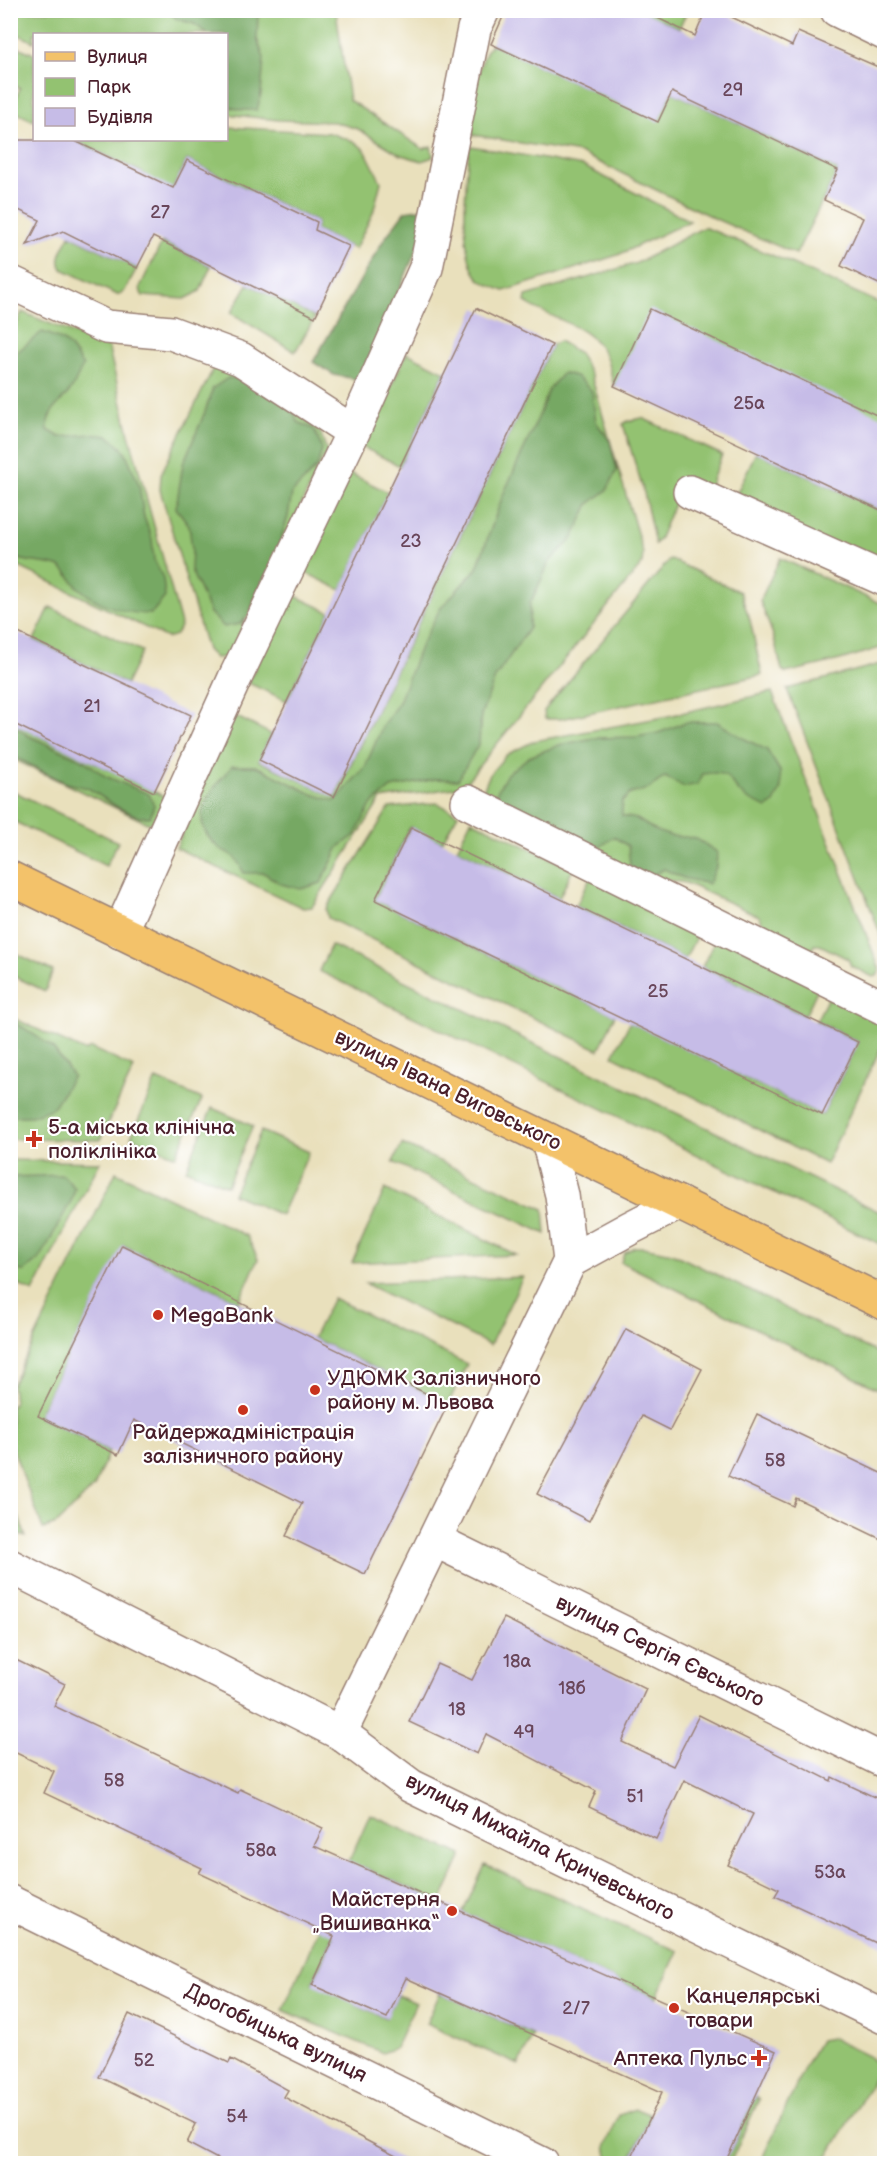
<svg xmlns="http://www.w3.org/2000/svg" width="895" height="2174" font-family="'Balsamiq Sans',sans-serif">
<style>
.green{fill:#93c271;stroke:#6e704e;stroke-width:1.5}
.forest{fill:#76a863;stroke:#606447;stroke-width:1.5}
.building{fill:#c6bce7}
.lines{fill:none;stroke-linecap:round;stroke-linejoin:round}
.minor-casing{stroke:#9a8074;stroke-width:36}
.major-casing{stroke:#9a8074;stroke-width:36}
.minor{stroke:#fff;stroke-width:33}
.major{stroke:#f3c26a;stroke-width:33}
.poi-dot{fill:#c8321e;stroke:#fff;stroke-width:2}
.labels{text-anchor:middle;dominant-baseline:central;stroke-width:4.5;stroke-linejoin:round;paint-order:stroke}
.number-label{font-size:18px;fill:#69465a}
.street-label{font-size:21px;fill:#4a1f2b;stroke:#fff}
.poi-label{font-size:21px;fill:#4a1f2b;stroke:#fff;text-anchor:start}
</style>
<rect width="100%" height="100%" fill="#fff"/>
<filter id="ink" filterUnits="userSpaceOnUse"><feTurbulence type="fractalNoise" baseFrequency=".0167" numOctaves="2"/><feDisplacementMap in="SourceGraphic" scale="12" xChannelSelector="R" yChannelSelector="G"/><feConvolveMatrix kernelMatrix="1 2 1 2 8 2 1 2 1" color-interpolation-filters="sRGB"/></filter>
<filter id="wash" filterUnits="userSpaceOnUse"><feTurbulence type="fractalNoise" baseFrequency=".008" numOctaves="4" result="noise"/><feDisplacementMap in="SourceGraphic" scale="24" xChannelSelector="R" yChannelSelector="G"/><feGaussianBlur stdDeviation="1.35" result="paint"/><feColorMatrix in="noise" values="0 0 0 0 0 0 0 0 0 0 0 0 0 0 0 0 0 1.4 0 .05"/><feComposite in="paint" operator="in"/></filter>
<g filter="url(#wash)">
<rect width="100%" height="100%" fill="#e9e0bc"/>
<path class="green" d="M11,11H336L349,100L423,149L431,146L433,157L422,161L401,155L358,129L334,122L278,120L227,114L226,34H34V42L11,31Z
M641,11H687L679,28Z
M11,44L34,54V121L11,110L20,88L11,83Z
M491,44L658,121L672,92L838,170L796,254L718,220L580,153L473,135L469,130C473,105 476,64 491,44Z
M227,127L330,133L355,142L365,150L381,182L373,213L355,249L315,230L317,222L187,160L170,194L141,172L73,140H226Z
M471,146L583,166L690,221L618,255L504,291C495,287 482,284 476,275C459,250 466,179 469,149Z
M704,227L786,261L884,305V419L614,386C611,376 609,364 605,355C591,325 550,319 525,302L526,296L637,263Z
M70,235L137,268L124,292L117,295L62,269C55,258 65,246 70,235Z
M162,242L211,266L200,291L193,295L185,299L143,296L141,293L140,287Z
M248,284L315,317L295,352L231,313Z
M22,312L92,341L108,345L129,434L181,624L176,635L167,638L11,563L10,338Z
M559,341L579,353L591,375L643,553L642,564L467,781L460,787L381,799L312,907L303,908L176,848L233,715L271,734L259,761L335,797L552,345Z
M407,353L445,372L400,466L362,447Z
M228,366L319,429L327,451L228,657L215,658L207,650L160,490L161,474L214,367Z
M642,418L722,455L709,488L684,480L659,540L655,544L644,493L623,424L628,421Z
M756,452L884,512V570L734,499Z
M349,473L388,492L341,590L302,571Z
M780,558L884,605V647L840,660L786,673L782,670L773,635L760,601Z
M670,559L740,592L750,620L762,675L561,719H545L544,711Z
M291,594L330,612L287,701L248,683Z
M50,607L142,651L126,684L34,640Z
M884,663V944L787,689Z
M772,692L880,970L877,976L873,977L851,966L848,959L820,945H814L807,961L761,938L764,925L759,916L686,883L668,880L652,884L480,798L490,774L506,755L534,741L664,717Z
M10,722L168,798L152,823H147L11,758Z
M11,790L118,842L106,866L11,820Z
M437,803L458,814L442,842L410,827L375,900L615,1015L599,1050L328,918L326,909L389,808Z
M471,820L573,869L559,898L457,849Z
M591,876L700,929L685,959L576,906Z
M717,936L819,986L805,1016L702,967Z
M331,945L884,1214V1246L319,971Z
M11,951L53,971L45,991L11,975Z
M831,992L884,1017V1041L826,1164L613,1056L630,1022L822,1115L858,1042L816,1021Z
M11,1017L84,1051L91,1048L134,1068L100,1140L11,1139Z
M156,1079L202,1099L176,1156L131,1137Z
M212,1108L253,1126L227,1186L186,1169Z
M261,1131L309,1152L281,1215L233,1194Z
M402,1144L544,1209L546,1234L393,1162Z
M10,1160L100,1162L33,1292L11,1281Z
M116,1172L247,1236L258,1259L239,1302L123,1245L38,1416L109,1451L94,1487L56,1524L43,1529L11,1444V1406L14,1403L12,1385Z
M385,1189L516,1255L352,1263Z
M634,1247H643L672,1253L884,1356V1392L621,1262L624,1253Z
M523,1277L490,1345L364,1283Z
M333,1298L467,1364L448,1404L313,1338Z
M10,1495H11L26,1537L11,1532Z
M370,1814L462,1855L441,1902L364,1868L312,1984L386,2018L398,1995L416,2003L395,2048L383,2053L283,2010Z
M485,1865L678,1951L656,1998L463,1912Z
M440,1993L533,2035L519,2065L426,2024Z
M831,2038L870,2057L877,2066L875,2076L829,2155L819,2163H760L806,2064L820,2040Z
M755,2097L759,2099L730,2163L725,2164Z
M636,2109L651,2115L632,2156L647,2163H616L610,2161L605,2147L619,2115Z"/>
<path class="forest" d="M167,11H260L258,14L257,39L264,58L261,94L257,110H241L227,106L226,34H208L194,24L177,19Z
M417,209L423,210L426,228L360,380L334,375L313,362L383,241L405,211Z
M42,332C67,340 69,344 83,366C79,373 76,381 72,388C63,402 45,411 48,430L60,437L90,434L109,436L125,451L139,485L144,517L152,539L154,560L163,578L165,597L151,614C127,614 97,605 79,588C72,582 68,571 60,567C47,561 26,564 11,556V357Z
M563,373L576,376L592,391L596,422L610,441L617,470L607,490L589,504L573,538L550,561L530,604L529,628L495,678L481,715L479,743L458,780L436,779L391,788L371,805L355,835L339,847L321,883L300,889L281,884L264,873H244C241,868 238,861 234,857C230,853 223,851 218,847C184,818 211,791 232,766H256L312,794L335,801L365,767L383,725L399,702L420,647L440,609L477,568L503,495L538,418L549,389Z
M228,378L245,379L288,402L298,422L314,429L322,449L317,467L292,493L288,516L274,562L258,591L249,615L240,624L224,627L210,613L191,570L192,549L189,525L176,508L183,464L205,412L213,388Z
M687,722H717L743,738L767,750L780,771L781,788L774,803L767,808C760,804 751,802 745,797C727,784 734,769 703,774L698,784L684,787L665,777L648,789L630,794L622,802V816L637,819L656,831L671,836L695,838L717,852L716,867L709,884L683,878L664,869L646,878L630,865L628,846L614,837L600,847L570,839L554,823L530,817L500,806L495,795L507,774L529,757L559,745L594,738L636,737L658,733Z
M11,724L29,736L85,761L105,776L149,794L154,805L150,817H139L117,807L88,788L66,783L11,755Z
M11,1021L24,1028L52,1047L73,1076L53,1108L32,1116H11Z
M63,1175L75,1188L72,1199L41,1257L25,1271L11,1270V1177Z"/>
<g id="blocks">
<path class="building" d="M506,10H641L695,36L706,10H717L792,46L798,32L885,70V287L841,266L863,218L824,200L838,170L672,92L658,122L491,44Z
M10,140H73L173,188L187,160L317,222L315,230L349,246L315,317L153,237L137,268L63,231L27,245L40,220L10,206Z
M476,308L552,345L334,797L259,760Z
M650,309L885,419V512L614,386Z
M10,629L191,715L154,792L10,722Z
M411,827L858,1042L822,1115L375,900Z
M122,1245L448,1404L365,1574L286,1536L302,1503L134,1420L118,1455L38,1416Z
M626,1329L702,1369L670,1430L642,1416L589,1521L537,1494Z
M757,1414L885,1475V1541L796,1498L793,1506L728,1476Z
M504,1618L646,1689L622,1742L673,1766L699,1715L831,1781L832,1777L885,1802V1947L775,1896L779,1889L728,1865L753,1814L684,1780L656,1839L589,1807L596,1791L486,1734L477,1754L409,1722L437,1664L472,1680Z
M10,1657L65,1684L54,1706L238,1793L240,1789L323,1828L314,1846L776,2051L725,2163H629L662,2092L406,1978L387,2018L312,1985L334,1936L199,1873L202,1868L44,1793L54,1771L10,1750Z
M129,2014L229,2063L231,2059L288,2090L284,2097L409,2163H225L187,2143L196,2124L99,2077Z"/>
</g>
</g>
<g filter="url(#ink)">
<use href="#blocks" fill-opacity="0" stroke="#9a8074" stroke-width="1.5"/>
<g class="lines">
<g class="minor-casing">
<path id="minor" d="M837,10L884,33
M10,282L106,327L171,333L241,359L353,432
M690,492L884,579
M468,802L884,1008
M120,932L234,680L353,432L426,268L474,29L483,10
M570,1261L630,1228L679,1203
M435,1540L884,1761
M10,1566L340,1733L411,1786L884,2017
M340,1733L570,1261L562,1195L548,1140
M10,1902L542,2164"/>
</g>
<g class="major-casing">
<path id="major" d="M10,878L884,1303"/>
</g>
<use href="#minor" class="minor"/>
<use href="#major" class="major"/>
</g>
</g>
<g class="poi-dot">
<path d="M31 1130h6v6h6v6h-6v6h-6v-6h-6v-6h6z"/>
<circle cx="158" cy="1315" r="6"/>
<circle cx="315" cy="1390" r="6"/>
<circle cx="243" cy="1410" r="6"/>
<circle cx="452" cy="1911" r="6"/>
<circle cx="674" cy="2008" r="6"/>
<path d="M756 2049h6v6h6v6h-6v6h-6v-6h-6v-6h6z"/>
</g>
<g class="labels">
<g class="number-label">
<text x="733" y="90">29</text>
<text x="160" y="212">27</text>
<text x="749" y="403">25а</text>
<text x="411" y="541">23</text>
<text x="92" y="706">21</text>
<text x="658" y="991">25</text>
<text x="775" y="1460">58</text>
<text x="517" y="1661">18а</text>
<text x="572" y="1688">18б</text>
<text x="457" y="1709">18</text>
<text x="524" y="1732">49</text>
<text x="114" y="1780">58</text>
<text x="635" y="1796">51</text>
<text x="261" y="1850">58а</text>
<text x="830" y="1872">53а</text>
<text x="576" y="2008">2/7</text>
<text x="144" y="2060">52</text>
<text x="237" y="2116">54</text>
</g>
<g class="street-label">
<text transform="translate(448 1090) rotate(26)">вулиця Івана Виговського</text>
<text transform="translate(660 1651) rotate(26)">вулиця Сергія Євського</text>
<text transform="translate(540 1847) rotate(27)">вулиця Михайла Кричевського</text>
<text transform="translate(276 2033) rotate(26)">Дрогобицька вулиця</text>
</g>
<g class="poi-label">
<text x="48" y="1127">5-а міська клінічна<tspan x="48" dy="24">поліклініка</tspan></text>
<text x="170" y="1315">MegaBank</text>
<text x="327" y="1378">УДЮМК Залізничного<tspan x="327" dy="24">району м. Львова</tspan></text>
<text x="243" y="1432" text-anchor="middle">Райдержадміністрація<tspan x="243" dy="24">залізничного району</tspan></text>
<text x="440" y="1899" text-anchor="end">Майстерня<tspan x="440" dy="24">„Вишиванка“</tspan></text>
<text x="686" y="1996">Канцелярські<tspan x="686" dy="24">товари</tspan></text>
<text x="747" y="2058" text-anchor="end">Аптека Пульс</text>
</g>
</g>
<rect width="895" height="2174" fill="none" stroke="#fff" stroke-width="36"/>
<rect x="33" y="33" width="195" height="108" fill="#ffffff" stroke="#b7a5aa" stroke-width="1.5"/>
<rect x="45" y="52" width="30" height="9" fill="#f3c26a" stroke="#b7a5aa" stroke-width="1.5"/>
<text x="87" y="63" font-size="18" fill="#4a1f2b">Вулиця</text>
<rect x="45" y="78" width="30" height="18" fill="#93c271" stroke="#b7a5aa" stroke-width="1.5"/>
<text x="87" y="93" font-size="18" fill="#4a1f2b">Парк</text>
<rect x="45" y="108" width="30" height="18" fill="#c6bce7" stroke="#b7a5aa" stroke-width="1.5"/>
<text x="87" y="123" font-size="18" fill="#4a1f2b">Будівля</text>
</svg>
